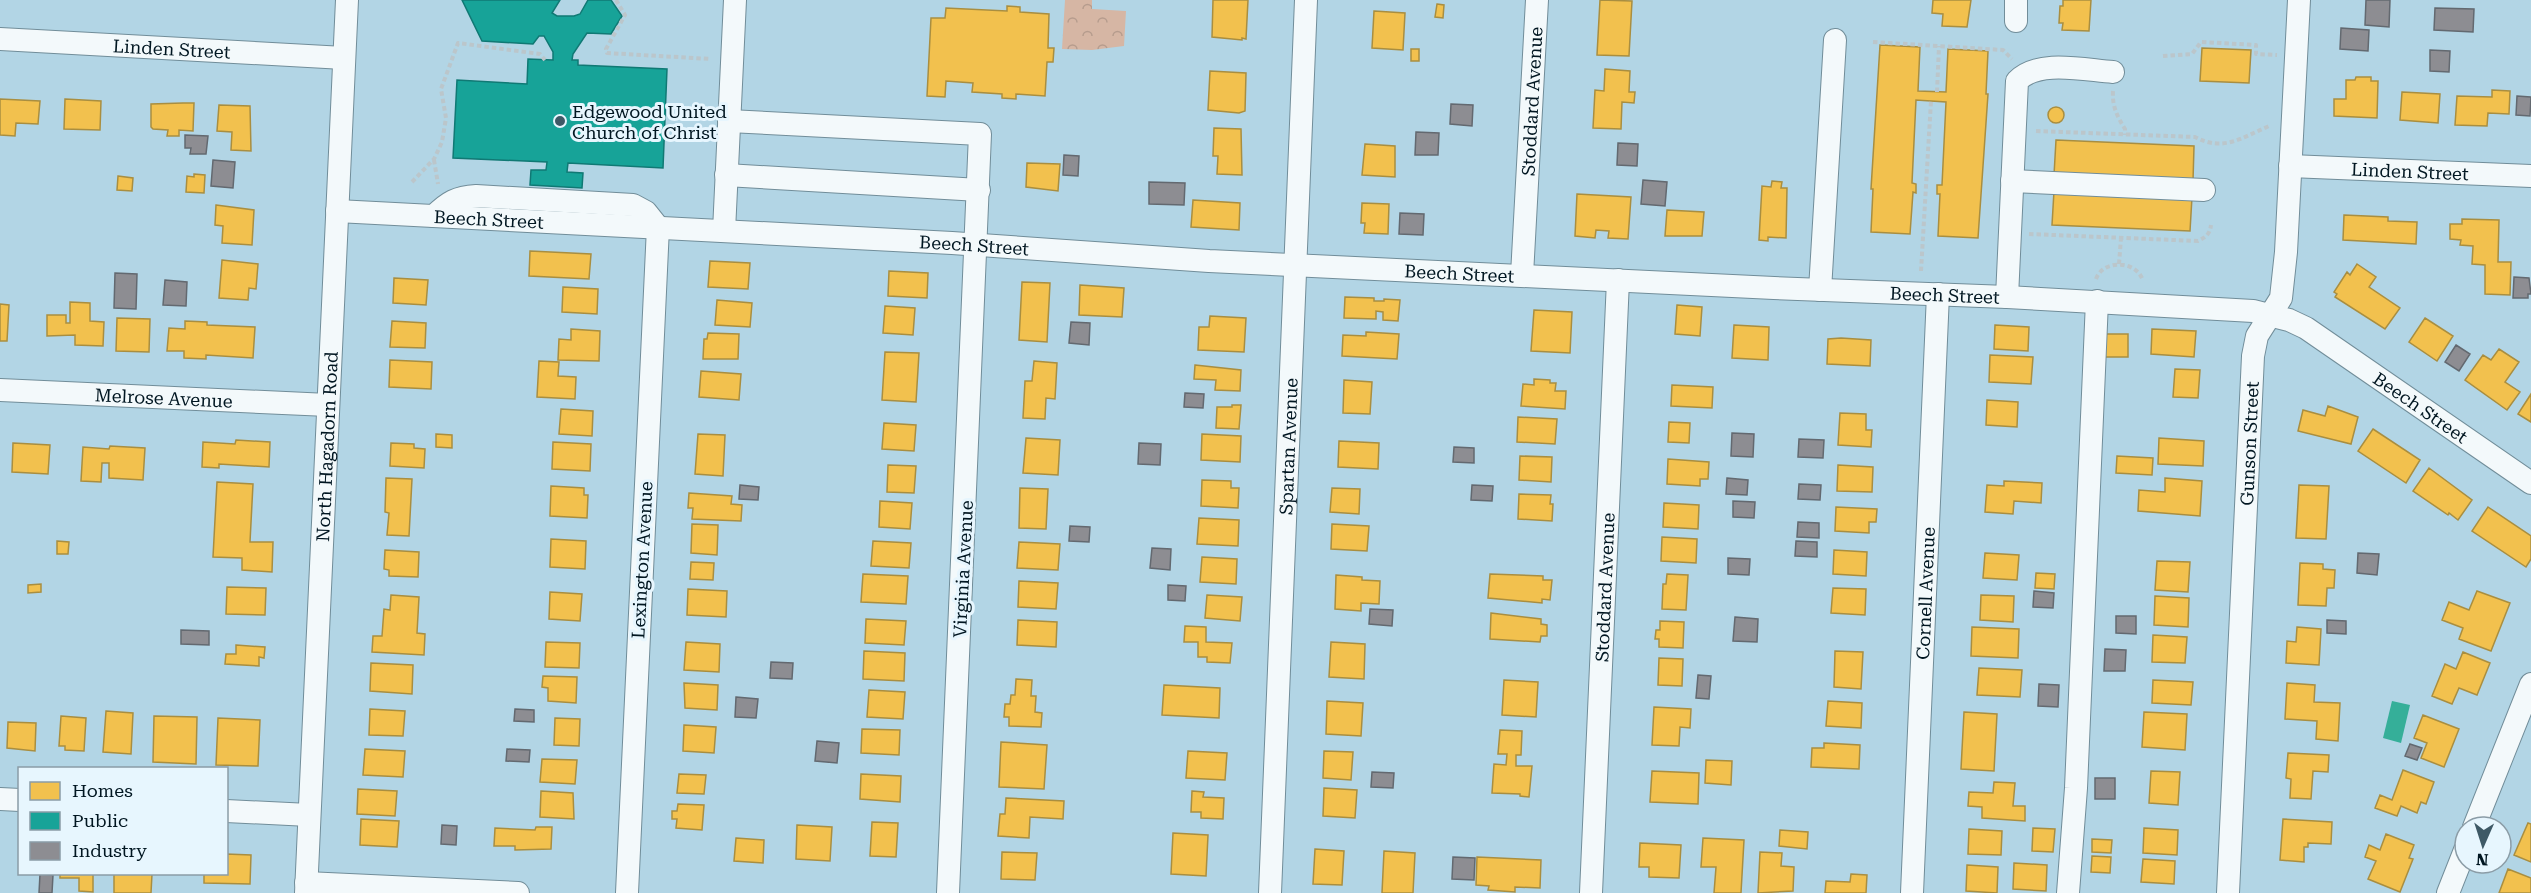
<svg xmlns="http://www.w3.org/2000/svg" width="2531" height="893" font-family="'Roboto Serif',serif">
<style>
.park{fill:url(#park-crowns)}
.water{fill:#35af99}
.homes{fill:#f2c14e;stroke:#a98e40;stroke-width:1.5}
.public{fill:#17a398;stroke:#107974;stroke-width:1.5}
.industry{fill:#8d8d92;stroke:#636970;stroke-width:1.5}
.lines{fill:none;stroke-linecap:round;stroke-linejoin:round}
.minor-casing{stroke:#718d99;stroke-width:24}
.path{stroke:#bbc6cb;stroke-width:4;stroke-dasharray:4.5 3;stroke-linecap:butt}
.minor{stroke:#f3f9fb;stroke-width:22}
.poi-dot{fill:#3e5966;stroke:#e7f6fe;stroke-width:2}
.labels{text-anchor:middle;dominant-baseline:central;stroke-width:6;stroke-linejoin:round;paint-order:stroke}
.street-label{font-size:18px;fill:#001621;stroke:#e7f6fe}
.poi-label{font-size:18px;fill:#001621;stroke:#e7f6fe;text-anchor:start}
</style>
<defs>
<pattern id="park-crowns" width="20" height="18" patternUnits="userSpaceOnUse" patternTransform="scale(1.5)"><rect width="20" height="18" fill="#d6b6a4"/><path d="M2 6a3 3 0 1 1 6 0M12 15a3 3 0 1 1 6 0" fill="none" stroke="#b69c8d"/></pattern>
</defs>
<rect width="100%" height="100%" fill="#b2d5e5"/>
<path class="park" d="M1065,0H1092V9L1126,11L1124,46L1092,50L1062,49Z"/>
<path class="water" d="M2392,701L2410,705L2401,743L2383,738Z"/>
<path class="homes" d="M1213,0H1248L1246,39L1242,38V40L1212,37Z
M1600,0L1632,1L1629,56L1597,55Z
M1933,0H1971L1967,27L1942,26L1943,14L1932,13Z
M2063,0H2091L2089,31L2062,30L2063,23H2059L2060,6H2063Z
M1437,4L1444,5L1443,18L1435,17Z
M1007,6L1020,7V12L1049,14L1048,48H1054L1053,62H1047L1045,96L1016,94V99L1002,98V94L972,92L973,83L946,81L945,97L927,96L931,18H945L946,8L1007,11Z
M1374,11L1405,13L1403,50L1372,48Z
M1880,45L1920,47L1918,91L1946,92L1948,49L1988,51L1986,94H1988L1978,238L1938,236L1940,194H1937V185H1942L1946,102L1916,100L1912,183L1916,184V193L1913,192L1910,234L1871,232L1873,189H1871Z
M2202,48L2251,50L2249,83L2200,81Z
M1411,49H1419V61H1411Z
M1605,69L1630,71L1629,92H1635L1634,103L1622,102L1621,129L1593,128L1595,90L1604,91Z
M1210,71L1246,73L1245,111L1239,113L1208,110Z
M2356,77H2371V81H2378L2377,118L2334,116V99H2346V80H2355Z
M2492,90L2510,91L2509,114L2488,113L2487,126L2455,125L2457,96L2492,97Z
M2402,92L2440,94L2438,123L2400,120Z
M0,99L40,101L38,124L16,123L15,136L0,135Z
M65,99L101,101L100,130L64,129Z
M183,103H194L193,131L179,130V136H167L168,130L153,129L151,127V104Z
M219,105L250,106L251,151L231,150L232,132L217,131Z
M2048 115a8 8 0 1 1 16 0a8 8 0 1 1-16 0Z
M1214,128L1241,129L1242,175L1217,174L1218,156H1213Z
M2056,140L2194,146L2193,181L2054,175Z
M1365,144L1395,146V177L1362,175Z
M1027,163L1060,164L1058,191L1026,187Z
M194,174L205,175L204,193L186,192L187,176L194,177Z
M118,176L133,178L132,191L117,190Z
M1772,181L1782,182L1781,188H1787L1786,238L1768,237V241L1759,240L1762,186L1771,187Z
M2054,191L2192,197L2190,231L2052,225Z
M1577,194L1631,197L1628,239L1608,238L1609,231L1596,230L1595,238L1575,236Z
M1193,200L1240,203L1239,230L1191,227Z
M1362,203L1389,204L1388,234L1364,233L1365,223H1361Z
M216,205L254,210L252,245L222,243L223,226L215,225Z
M1667,210L1704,212L1702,236H1665Z
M2344,215L2388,217V221L2417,222L2416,244L2343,240Z
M2462,219L2499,220L2498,262H2511L2510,295L2485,294V265L2472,264L2473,246L2460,245L2461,240L2450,239V224H2462Z
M530,251L591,254L589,279L529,276Z
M222,260L258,264L256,289L249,288L248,300L219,298Z
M710,261L750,263L748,289L708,287Z
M2357,264L2376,277L2369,287L2400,308L2385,329L2335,297L2337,294L2334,292L2347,272L2350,275Z
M889,271L928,273L927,298L888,296Z
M394,278L428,280L426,305L393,303Z
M1022,282L1050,283L1047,342L1019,340Z
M1080,285L1124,288L1122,317L1079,315Z
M563,287L598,289L597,314L562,312Z
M1345,297L1374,298V301H1384V299L1400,300L1398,321L1383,320V312L1376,311V319L1344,318Z
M717,300L752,303L750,327L715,325Z
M70,302L90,303V321L104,322L103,346L75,345V335L47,336V315H66V323H70Z
M0,304L9,305L7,341H0Z
M1677,305L1702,307L1700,336L1675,334Z
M885,306L915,308L913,335L883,333Z
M1534,310L1572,312L1570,353L1531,351Z
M1210,316L1246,318L1244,352L1198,350L1199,327H1209Z
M117,318L150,319L149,352L116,351Z
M2425,318L2453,336L2437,361L2409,342Z
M185,321L207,322V325L255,327L253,358L206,355V359L184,358V351H167L169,328L185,329Z
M392,321L426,323L425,348L390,347Z
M1734,325L1769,327L1768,360L1732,358Z
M1995,325L2029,327L2028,351L1994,349Z
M571,329L600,331L599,361L558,360L559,339L571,340Z
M2152,329L2196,331L2194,357L2151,354Z
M1366,332L1399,334L1397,359L1342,356L1343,335L1366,336Z
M708,333L739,334L738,359H703L704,339H707Z
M2105,334H2128V357H2105Z
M1841,338L1871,340L1870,366L1827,364L1828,339Z
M2499,349L2519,362L2505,382L2520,392L2507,410L2465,380L2483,355L2491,360Z
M885,352L919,353L916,402L882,400Z
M1990,355L2033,357L2031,384L1989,382Z
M390,360L432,362L431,389L389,387Z
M539,361L559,362L558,376L576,377L575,399L537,397Z
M1034,361L1057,363L1055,399L1046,398L1045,419L1023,418L1025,381H1032Z
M1195,365L1241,370L1240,391L1215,390L1216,380L1194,379Z
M2175,369L2200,370L2198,398L2173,397Z
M701,371L741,374L739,400L699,397Z
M1534,379L1550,380V383H1556L1555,391H1566L1565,409L1521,406L1523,384L1534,385Z
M1344,380L1372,382L1370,414L1343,413Z
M1672,385L1713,387L1712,408L1671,406Z
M2531,394V422L2518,414Z
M1987,400L2018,402L2017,427L1986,425Z
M1232,405H1241L1239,429L1216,428L1217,407H1232Z
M2328,406L2358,417L2351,444L2298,431L2303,410L2325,416Z
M561,409L593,411L592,436L559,434Z
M1840,413L1866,414V430H1872L1871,447L1838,445Z
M1518,417L1557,419L1555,444L1517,442Z
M1669,422L1690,423L1689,443L1668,442Z
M884,423L916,425L914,451L882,449Z
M2373,429L2420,460L2406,483L2358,451Z
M436,434L452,435V448L436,447Z
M698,434L725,435L723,476L695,474Z
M1202,434L1241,436L1240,462L1201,460Z
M1026,438L1060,440L1058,475L1023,473Z
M2159,438L2204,441L2203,466L2158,464Z
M236,440L270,442L269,467L219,464V468L202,467L203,442L235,444Z
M1339,441L1379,443L1378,469L1338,467Z
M553,442L591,444L590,471L552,469Z
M13,443L50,445L48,474L12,472Z
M391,443L414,444V448L425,449L424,468L390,466Z
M110,446L145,448L143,480L109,478V463H102L101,482L81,481L83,447L109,449Z
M1520,456L1552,457L1551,482L1519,480Z
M2117,456L2153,458L2152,475L2116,473Z
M1668,459L1709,462L1708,479H1700V486L1667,484Z
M888,465L916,466L914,493L887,492Z
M1838,465L1873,467L1872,492L1837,491Z
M2429,468L2472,500L2458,520L2449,513L2448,515L2413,491Z
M386,478L412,479L409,536L387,535L389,513L385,512Z
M2165,478L2202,481L2200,516L2138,511L2139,490L2165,492Z
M1202,480L1231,481V488H1239L1238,508L1201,506Z
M2004,481L2042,483L2041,503L2014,501L2013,514L1985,512L1987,485L2004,486Z
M217,482L253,484L250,542H273L272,572L242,570V558L213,557Z
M2299,485L2329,486L2326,539L2296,538Z
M551,486L584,488V495H588L587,518L550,516Z
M1020,488L1048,489L1046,529L1019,528Z
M1332,488L1360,489L1359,514L1330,512Z
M689,493L732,496L731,504L742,505L741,521L692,519L693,508H688Z
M1519,494L1551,495L1550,504H1553L1552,521L1518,519Z
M880,501L912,503L910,529L879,527Z
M1664,503L1699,505L1698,529L1663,527Z
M1836,507L1877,509L1876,522H1869V533L1835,531Z
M2488,507L2531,536V559L2526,567L2472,531Z
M1199,518L1239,520L1238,546L1197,544Z
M692,524L718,525L717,555L691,553Z
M1332,524L1369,526L1367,551L1331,549Z
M1662,537L1697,539L1696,563L1661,561Z
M551,539L586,541L585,569L550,567Z
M57,541L69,542L68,554H57Z
M873,541L911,543L909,568L871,566Z
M1019,542L1060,544L1058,570L1017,568Z
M385,550L419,552L418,577L389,576V570L384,569Z
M1834,550L1867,552L1866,576L1833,574Z
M1985,553L2019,555L2017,580L1983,578Z
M1202,557L1237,559L1236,584L1200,582Z
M2157,561L2190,562L2188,592L2155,590Z
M691,562L714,563L713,580L690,579Z
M2300,563L2323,564V569L2335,570L2334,588H2327L2326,606L2298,605Z
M2036,573L2055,574L2054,589L2035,588Z
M863,574L908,576L906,604L861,602Z
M1490,574L1543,576V580H1552L1550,600L1542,599V603L1488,598Z
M1667,574L1688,575L1686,610L1662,609L1663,584H1666Z
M1336,575L1362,577V580L1380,581L1379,604L1361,603V611L1335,609Z
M1019,581L1058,583L1056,609L1018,607Z
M41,584V592L28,593V585Z
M227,587L266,588L265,615L226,614Z
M1833,588L1866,589L1865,615L1831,613Z
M688,589L727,591L726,617L687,615Z
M2477,591L2510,603L2491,651L2459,639L2463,628L2442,620L2449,602L2469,610Z
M550,592L582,594L580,621L549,619Z
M391,595L419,597L417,633L425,634L424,655L372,652L373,636H382L384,609L390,610Z
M1207,595L1242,597L1240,621L1205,618Z
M1981,595L2014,596L2013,622L1980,620Z
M2155,596L2189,598L2188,627L2154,625Z
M1491,613L1541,619V624L1547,625V636H1541L1540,642L1490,639Z
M866,619L906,621L904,645L865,643Z
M1018,620L1057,622L1056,647L1017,645Z
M1660,621L1684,622L1683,648L1659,647V639H1655L1656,630H1660Z
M1185,626L1206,627V642L1232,643L1230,663L1207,662V657H1198V642H1184Z
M1972,627L2019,629L2018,658L1971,656Z
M2297,627L2321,629L2319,665L2286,663L2287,641L2296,642Z
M2153,635L2187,637L2185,663L2152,662Z
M546,642L580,643L579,668L545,667Z
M686,642L720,644L719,672L684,670Z
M1331,642L1365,644L1364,679L1329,677Z
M236,645L265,647L264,658L259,657V666L225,664L226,654H236Z
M864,651L905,653L904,681L863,679Z
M1835,651L1863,652L1861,689L1834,687Z
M2463,652L2490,663L2477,695L2459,688L2452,704L2432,696L2445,664L2456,669Z
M1659,658L1683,659L1682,686L1658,685Z
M371,663L413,665L412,694L370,691Z
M1979,668L2022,670L2020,697L1977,695Z
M543,676L577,677L576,703L548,701V688L542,687Z
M1016,679L1032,680L1031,696H1036L1035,712L1042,713L1041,727L1009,726V717H1004L1005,704H1010L1011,695H1015Z
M1504,680L1538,682L1536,717L1502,715Z
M2153,680L2193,682L2191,705L2152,703Z
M684,683L718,685L717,710L685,708Z
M2287,683L2315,685L2314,702L2340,703L2338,741L2316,739L2317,721L2285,719Z
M1164,685L1220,688L1219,718L1162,715Z
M869,690L905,692L903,719L867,717Z
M1327,701L1363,703L1361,736L1326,734Z
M1828,701L1862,703L1861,728L1826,726Z
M1654,707L1691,709L1690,728L1680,727L1679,746L1652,745Z
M370,709L405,711L403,736L369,735Z
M106,711L133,713L131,754L103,752Z
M1964,712L1997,714L1994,771L1961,769Z
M2144,712L2187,714L2185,750L2142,747Z
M2423,715L2459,729L2444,767L2421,758L2427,743L2414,738Z
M61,716L86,718L84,751L65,750V746H59Z
M154,716L197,717L196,764L153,762Z
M218,718L260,720L258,766L216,765Z
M555,718L580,719L579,746L554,745Z
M8,722L36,723L35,751L7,748Z
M684,725L716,727L714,753L683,751Z
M862,729L900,730L899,755L861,753Z
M1500,730L1522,731L1521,755H1516V766H1532L1529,797L1520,796V794L1492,793L1494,764L1506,765L1507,754H1498Z
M1001,742L1047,745L1044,789L999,787Z
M1824,743L1860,745L1859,769L1811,767L1812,748H1824Z
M365,749L405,751L403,777L363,775Z
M1188,751L1227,753L1225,780L1186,778Z
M1324,751L1353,752L1351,780L1323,778Z
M2288,753L2329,755L2328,772L2313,771L2311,799L2290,798L2291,779L2286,778Z
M542,759L577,760L575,784L540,782Z
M1706,760L1732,761L1731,785L1705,783Z
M2403,770L2434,782L2426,804L2421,802L2417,813L2401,806L2397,816L2375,808L2380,795L2392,800Z
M1652,771L1699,773L1698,804L1650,802Z
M2151,771L2180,772L2178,805L2149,803Z
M679,774L706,775L704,794L677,793Z
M861,774L901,776L900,802L860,799Z
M1994,782L2015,783L2013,806H2025V821L1982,818V807L1968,806L1969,792L1993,793Z
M1324,788L1357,790L1355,818L1323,816Z
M358,789L397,791L395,816L357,814Z
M541,791L573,793L574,819L540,817Z
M1192,791L1204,792L1203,797L1224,798L1223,819L1201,818V812H1191Z
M1006,798L1064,801L1063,819L1030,817L1029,838L998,836L1000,814H1005Z
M678,804L704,805L702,830L676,828L677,819H672V811H677Z
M361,819L399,821L397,847L360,845Z
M2283,819L2332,822L2331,844L2308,843V847H2304V862L2280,860Z
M872,822L898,823L896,857L870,856Z
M2528,823L2531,824V862L2514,855Z
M797,825L832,827L830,861L796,859Z
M536,827H552L551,849L515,850V846H494L495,828L535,830Z
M2033,828L2055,829L2053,852L2032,851Z
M2144,828L2178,830L2177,855L2143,853Z
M1969,829L2002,831L2001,855L1968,854Z
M1780,830L1808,832L1807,849L1779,846Z
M1173,833L1208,835L1206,876L1171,874Z
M2386,834L2414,845L2409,858L2413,859L2400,892L2368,879L2376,861L2365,857L2369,845L2380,850Z
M736,838L764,840L763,863L734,861Z
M1703,838L1744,840L1741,893H1714L1716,867H1701Z
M2092,839L2112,840L2111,853L2092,852Z
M1640,843L1681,845L1679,878L1649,877V867H1639Z
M1315,849L1344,851L1342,885L1313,884Z
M1384,851L1415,853L1413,893H1382Z
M1002,852L1037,853L1035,880L1001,879Z
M1760,852L1782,853L1781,866L1794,867L1793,891L1758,893Z
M226,854L251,855L250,884L204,883V874H226Z
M2092,856L2111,857L2110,873L2091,872Z
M1477,857L1541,860L1540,888L1515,887V892L1488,890L1489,886L1476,885Z
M2143,859L2175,861L2174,884L2141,882Z
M2014,863L2047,865L2046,891L2013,889Z
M1967,865L1998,867L1997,893L1966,891Z
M2508,869L2531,878V893H2499Z
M60,874H93V892L79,891V878H60Z
M114,874H152L151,893H114Z
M1851,874L1867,875L1866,893H1825L1826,881L1850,882Z"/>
<path class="public" d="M462,0H560L552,13L557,16H574L580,14L588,0H611L622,16L611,34L587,33L573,54L572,60H578V65L667,69L663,168L568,163L567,172L583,173L582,188L530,185L531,170H546L547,162L453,158L457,80L527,84L528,59L553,60V52L544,36H539L533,44L482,41Z"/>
<path class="industry" d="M2366,0H2390L2389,27L2365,25Z
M2435,8L2474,9L2473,32L2434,30Z
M2341,28L2369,30L2368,51L2340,49Z
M2430,50L2450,51L2449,72L2430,71Z
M2517,96L2531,97L2530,116L2516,115Z
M1451,104L1473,105L1472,126L1450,124Z
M1416,132L1439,133L1438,155H1415Z
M185,135L208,136L206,154H190L191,148H185Z
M1618,143L1638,144L1637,166L1617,165Z
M1064,155L1079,156L1078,176L1063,175Z
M213,160L235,162L233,188L211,186Z
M1643,180L1667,182L1665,206L1641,204Z
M1149,182L1185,183L1184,205L1149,204Z
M1400,213L1424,214L1423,235L1399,234Z
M115,273L137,274L136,309L114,308Z
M2514,277L2529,278L2531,294H2528V298H2513Z
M165,280L187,282L186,306L163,305Z
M1071,322L1090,323L1089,345L1069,343Z
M2456,345L2470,354L2459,371L2445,362Z
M1185,393L1204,394L1203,408L1184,407Z
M1732,433L1754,434L1753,457L1731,456Z
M1799,439L1824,440L1823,458L1798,457Z
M1139,443L1161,444L1160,465L1138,464Z
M1454,447L1474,448V463L1453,462Z
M1727,478L1748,480L1747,495L1726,494Z
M1799,484L1821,485L1820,500L1798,499Z
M740,485L759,487L758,500L739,499Z
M1472,485L1493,486L1492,501L1471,500Z
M1733,501L1755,502L1754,518L1733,517Z
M1798,522L1819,523V538L1797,537Z
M1070,526L1090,527L1089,542L1069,541Z
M1796,541L1817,542V557L1795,556Z
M1152,548L1171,549L1170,570L1150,568Z
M2358,553L2379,554L2377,575L2357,573Z
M1728,558L1750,559L1749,575L1728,574Z
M1168,585L1186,586L1185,601L1168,600Z
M2034,591L2054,593L2053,608L2033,607Z
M1370,609L1393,610L1392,626L1369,624Z
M2116,616H2136V634L2116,633Z
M1735,617L1758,619L1757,642L1733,641Z
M2327,620L2346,621V634L2327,633Z
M181,630L209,631V645L181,644Z
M2105,649L2126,650L2125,671H2104Z
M771,662L793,663L792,679L770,678Z
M1698,675L1711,676L1709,699L1696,698Z
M2039,684L2059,685L2058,707L2038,706Z
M736,697L758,699L756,718L735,717Z
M515,709L534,710V722L514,721Z
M817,741L839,743L837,763L815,761Z
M2410,744L2422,748L2417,760L2405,756Z
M507,749L530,750L529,762L506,761Z
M1372,772L1394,773L1393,788L1371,787Z
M2095,778H2115V799H2095Z
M442,825L457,826L456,845L441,844Z
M1453,857L1475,858L1474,880L1452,879Z
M40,874L53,875L52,893H39Z"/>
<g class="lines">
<g class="minor-casing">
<g id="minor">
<path d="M2016,21V0"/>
<path id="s1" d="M0,39L344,58"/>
<path d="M729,121L980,134L948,893"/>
<path id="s2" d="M2290,166L2531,176"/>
<path d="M726,175L979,190"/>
<path d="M2012,181L2204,190"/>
<path id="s3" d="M337,211L952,243L1209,261L1774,288L2007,297L2253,311L2289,320L2306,328L2531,483"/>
<path d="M434,216C448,202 457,197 476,196L633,205L646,212L658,227L627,893"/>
<path d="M724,231L735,0"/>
<path id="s4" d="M1522,275L1537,0"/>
<path d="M1820,290L1835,40"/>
<path d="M2007,297L2017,81C2038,59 2084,70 2113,72"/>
<path id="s5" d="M0,390L328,405"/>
<path d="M0,799L20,800"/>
<path d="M226,811L309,815"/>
<path d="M2474,827L2531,684"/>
<path d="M306,883L518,893"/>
<path id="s6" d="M306,893L347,0"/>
<path id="s7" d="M1270,893L1306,0"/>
<path id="s8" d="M1591,893L1618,280"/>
<path id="s9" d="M1912,893L1938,294"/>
<path d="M2068,893L2076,788L2097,301"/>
<path id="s10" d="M2228,893L2253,356L2257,336L2281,298L2286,252L2299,0"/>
<path d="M2448,893L2465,850"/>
</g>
</g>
<path class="path" d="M616,0L625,15L606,49L607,53L711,59
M1873,42L2003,50L2012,59
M2163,56L2192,54L2201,42L2256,45V54L2277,55
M2113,91C2112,106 2117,116 2125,129V135
M1937,92L1939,46
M2036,131L2195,137C2224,152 2241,138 2269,126
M434,160L438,184
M412,182L434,159L442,142L446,118L441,89L458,43L540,54L545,60
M2029,234L2198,241C2206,237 2210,234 2211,225
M2119,264L2121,238
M1921,271L1931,101
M2096,279C2103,259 2137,260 2143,281"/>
<use href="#minor" class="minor"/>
</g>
<circle class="poi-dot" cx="560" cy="121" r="6"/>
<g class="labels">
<g class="street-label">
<text stroke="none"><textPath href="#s1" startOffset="172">Linden Street</textPath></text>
<text stroke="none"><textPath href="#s4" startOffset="174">Stoddard Avenue</textPath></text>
<text stroke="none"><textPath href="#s2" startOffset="120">Linden Street</textPath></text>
<text stroke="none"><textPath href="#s3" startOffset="152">Beech Street</textPath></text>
<text stroke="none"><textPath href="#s3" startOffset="638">Beech Street</textPath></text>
<text stroke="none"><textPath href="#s3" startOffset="1124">Beech Street</textPath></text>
<text stroke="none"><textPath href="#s3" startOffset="1610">Beech Street</textPath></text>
<text stroke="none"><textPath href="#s5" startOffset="164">Melrose Avenue</textPath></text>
<text stroke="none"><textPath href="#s3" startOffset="2114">Beech Street</textPath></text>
<text stroke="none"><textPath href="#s10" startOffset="450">Gunson Street</textPath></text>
<text stroke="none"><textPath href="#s6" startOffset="447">North Hagadorn Road</textPath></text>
<text stroke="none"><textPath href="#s7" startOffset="447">Spartan Avenue</textPath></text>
<text transform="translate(642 560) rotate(-87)">Lexington Avenue</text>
<text transform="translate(963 569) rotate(-87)">Virginia Avenue</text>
<text stroke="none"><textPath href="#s8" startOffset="306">Stoddard Avenue</textPath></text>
<text stroke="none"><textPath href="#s9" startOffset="300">Cornell Avenue</textPath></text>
</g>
<g class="poi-label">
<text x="572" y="111">Edgewood United<tspan x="572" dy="21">Church of Christ</tspan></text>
</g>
</g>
<rect x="18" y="767" width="210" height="108" fill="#e7f6fe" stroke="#8b9ca6" stroke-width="1.5"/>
<rect x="30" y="782" width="30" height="18" fill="#f2c14e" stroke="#8b9ca6" stroke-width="1.5"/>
<text x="72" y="797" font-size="18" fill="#001621">Homes</text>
<rect x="30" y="812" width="30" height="18" fill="#17a398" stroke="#8b9ca6" stroke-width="1.5"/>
<text x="72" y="827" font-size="18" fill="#001621">Public</text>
<rect x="30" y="842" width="30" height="18" fill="#8d8d92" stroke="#8b9ca6" stroke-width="1.5"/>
<text x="72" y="857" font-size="18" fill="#001621">Industry</text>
<g transform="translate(2483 845) rotate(183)"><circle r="28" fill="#e7f6fe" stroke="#8b9ca6" stroke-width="1.5"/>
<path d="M0-4.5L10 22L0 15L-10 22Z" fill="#3e5966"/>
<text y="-9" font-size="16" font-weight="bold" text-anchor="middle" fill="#001621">N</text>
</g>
</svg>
